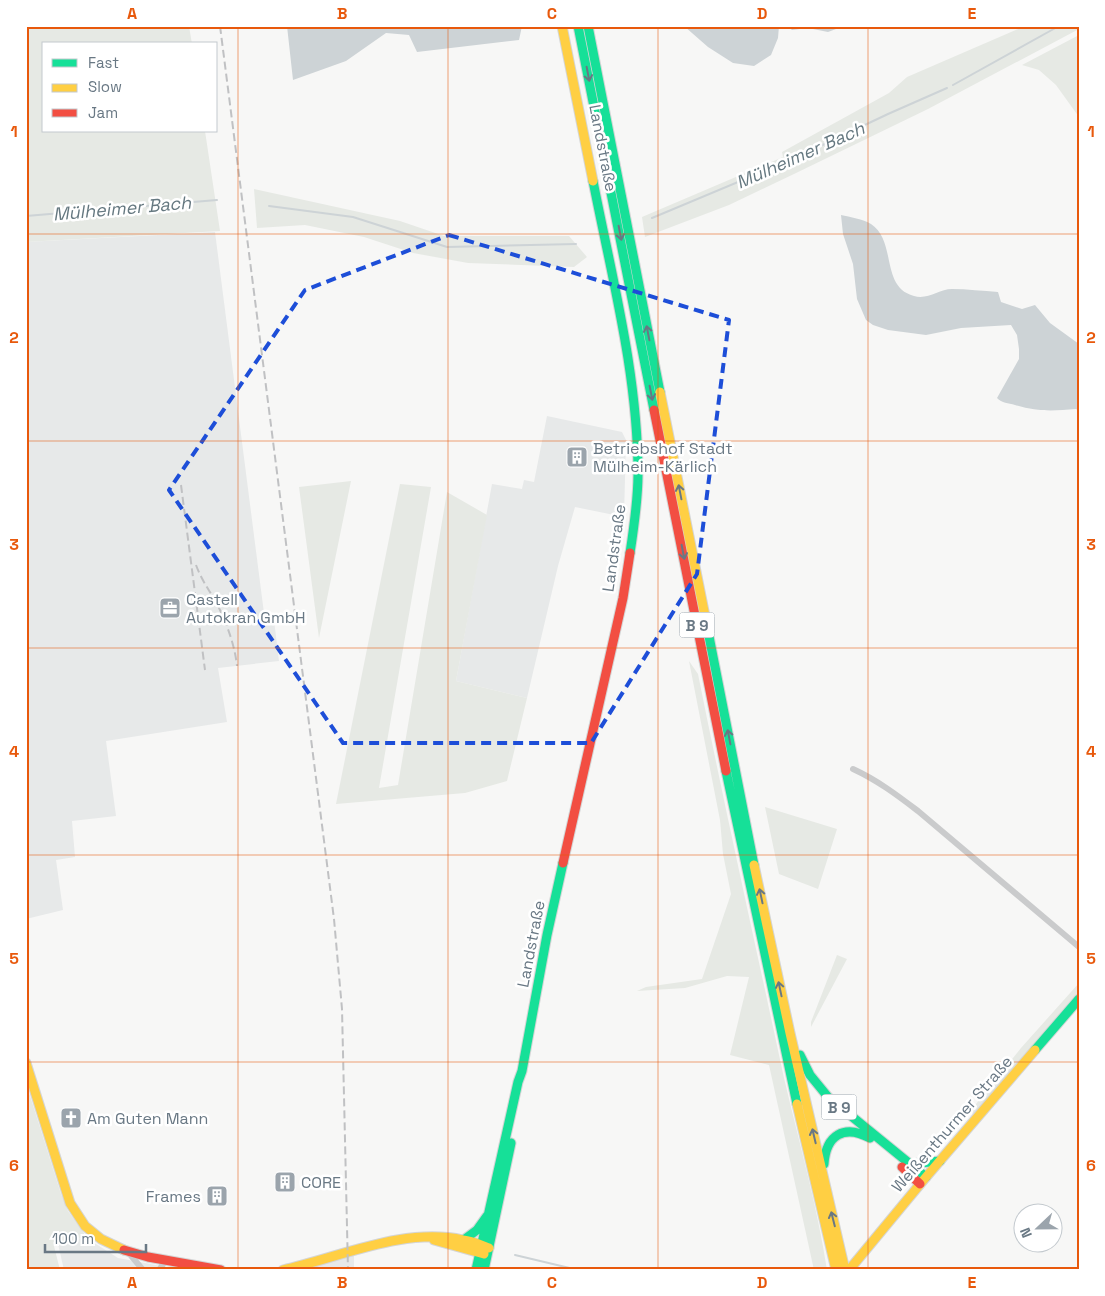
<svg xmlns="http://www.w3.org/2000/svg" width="1105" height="1296" font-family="'Space Grotesk',sans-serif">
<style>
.built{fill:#e7e9e9}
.green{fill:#e6e9e4}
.water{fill:#cdd3d6}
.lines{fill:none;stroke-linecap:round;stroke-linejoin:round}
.stream{stroke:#cdd3d6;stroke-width:2}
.fast-casing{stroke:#d4d5d5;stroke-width:11}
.slow-casing{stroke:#d4d5d5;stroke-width:11}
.jam-casing{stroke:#d4d5d5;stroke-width:11}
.street{stroke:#cacbcc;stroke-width:6}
.fast{stroke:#16e098;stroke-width:9}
.slow{stroke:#ffcf43;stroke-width:9}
.jam{stroke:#f24e42;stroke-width:9}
.rail{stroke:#c0c1c3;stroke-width:2;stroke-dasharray:8 4;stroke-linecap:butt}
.oneway{stroke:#697884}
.marked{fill:none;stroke:#1d4ed8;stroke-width:4;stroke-dasharray:10 6;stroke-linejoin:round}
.grid{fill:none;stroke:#e8590c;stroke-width:1;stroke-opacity:0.55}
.labels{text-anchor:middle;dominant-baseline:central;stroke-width:5;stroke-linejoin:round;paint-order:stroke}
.shield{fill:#fff;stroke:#96a0a9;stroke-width:1}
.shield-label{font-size:15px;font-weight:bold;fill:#697884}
.street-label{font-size:16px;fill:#697884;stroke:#fff}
.poi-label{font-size:16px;fill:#697884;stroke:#fff;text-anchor:start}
.water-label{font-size:18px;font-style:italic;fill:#657880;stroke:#fff}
.neatline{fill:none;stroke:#e8590c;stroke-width:2}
.grid-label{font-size:16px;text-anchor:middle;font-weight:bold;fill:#e8590c}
</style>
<rect width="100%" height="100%" fill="#f7f7f6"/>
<path class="built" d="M215,232L265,621L274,620L279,661L218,668L227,722L106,741L116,816L72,821L75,857L56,860L63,910L26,919V242Z
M547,416L622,432L626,440L624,517L575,507L558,566L527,698L456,681L492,484L522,489L524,480L534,482Z
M85,1237L118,1258L183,1270H64L58,1244Z
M354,1255V1270H301Z"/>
<path class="green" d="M26,26H189L192,44H44V131H205L220,231L26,242Z
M1025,26H1079V29L928,109L794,174L729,205L645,237L642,217L783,157L782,152L889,93L907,77Z
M1079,35V117L1056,85L1039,70L1022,65Z
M254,189L400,221L444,236H569L587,257L574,267L468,263L413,253L364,237L305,225L257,228Z
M351,481L319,638L299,487Z
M400,484L431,487L379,788L398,785L447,492L487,515L456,681L527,698L507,781L465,793L336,804Z
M689,661L698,674C725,809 755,943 784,1078C799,1142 817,1205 827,1270H814L769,1065L730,1055L749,977L727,976L685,988L637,991L646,987L702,979L731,894L723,854L720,820Z
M765,807L837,829L818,889L779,874Z
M837,955L847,959L811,1027V1022Z
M1079,983V993L976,1113L968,1114L1021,1048Z
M26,1083L61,1194L68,1211L84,1233L85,1237L58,1244L53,1242L60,1270H26Z"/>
<path class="water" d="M287,26H522L519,40L417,52L409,35L386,33L346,61L293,80Z
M684,26H779L778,38L771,55L754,66L733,63L708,47Z
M787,26H844L828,32L808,28L792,30Z
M841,215C850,217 863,219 871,224C897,241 880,287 914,296C928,300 939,289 952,289C967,289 983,291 998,292L1001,302L1022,309L1035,305L1050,323L1079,344V411L1076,409C1053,411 1038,412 1015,405C1008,403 1002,403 997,398L1019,359V349L1017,335L1011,325L961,328L926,335L888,330L873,325L866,320L857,299L853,264L843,234Z"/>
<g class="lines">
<path class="stream" d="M953,85L1059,26
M269,206L353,217L447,247L576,244
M26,216L217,200
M652,218L793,159L888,114L947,88
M515,1255L578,1270"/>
<g class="fast-casing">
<path id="fast" d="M578,26L654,410
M588,26L660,392
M593,181C612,278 638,375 638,474C638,500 634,527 630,553
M706,621L754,865
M726,771L797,1104
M1035,1050L1079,999
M800,1055L810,1075L828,1097L926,1177
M824,1164C826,1135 844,1124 870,1138
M910,1164L940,1161
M465,1239L477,1230L487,1216
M476,1270L518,1082L522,1071L547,935L563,863
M484,1270L511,1143"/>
</g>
<g class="slow-casing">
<path id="slow" d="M562,26L593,181
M660,392L706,621
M754,865L790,1033L845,1270
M26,1063L70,1203L85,1226L101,1239L124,1250
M797,1104L836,1270
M434,1240L484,1254
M283,1270C341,1257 404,1227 463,1240C472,1241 481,1245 489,1248
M849,1270L926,1177L1035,1050"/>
</g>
<g class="jam-casing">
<path id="jam" d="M654,410L726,771
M563,863L623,598L630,553
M902,1167L920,1184
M124,1250L148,1257L221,1270"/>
</g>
<path class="street" d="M853,769C877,780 897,795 918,811L1079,947
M128,1252L143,1270
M159,1270L166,1260"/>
<use href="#fast" class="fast"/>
<use href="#slow" class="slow"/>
<use href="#jam" class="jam"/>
<path class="rail" d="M220,26L334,919L342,1009L348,1270
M181,485L205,670
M196,565C203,584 212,593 220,610C228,627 235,647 237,666"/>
</g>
<defs><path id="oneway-shaft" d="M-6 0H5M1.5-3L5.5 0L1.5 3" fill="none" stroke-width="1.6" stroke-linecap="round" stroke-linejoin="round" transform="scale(1.25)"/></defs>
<g class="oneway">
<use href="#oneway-shaft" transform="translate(588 74) rotate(79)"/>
<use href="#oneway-shaft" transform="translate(620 233) rotate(79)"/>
<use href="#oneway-shaft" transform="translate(648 333) rotate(-101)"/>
<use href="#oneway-shaft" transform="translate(651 393) rotate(79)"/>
<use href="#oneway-shaft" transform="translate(680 492) rotate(-101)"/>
<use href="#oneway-shaft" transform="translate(683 552) rotate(79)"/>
<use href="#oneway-shaft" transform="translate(729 737) rotate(-101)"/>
<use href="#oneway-shaft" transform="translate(761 896) rotate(-102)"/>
<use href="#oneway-shaft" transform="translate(780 989) rotate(-102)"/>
<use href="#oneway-shaft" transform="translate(814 1136) rotate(-103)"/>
<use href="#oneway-shaft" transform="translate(833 1219) rotate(-104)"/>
</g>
<path class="marked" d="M449,235L729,320L697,574L591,743H343L169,490L305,290Z"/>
<path class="grid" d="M238,26V1270M448,26V1270M658,26V1270M868,26V1270M26,234H1079M26,441H1079M26,648H1079M26,855H1079M26,1062H1079"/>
<defs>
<g id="building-square" transform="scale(1.125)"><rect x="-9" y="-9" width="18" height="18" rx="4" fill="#9ba4ac" stroke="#fff"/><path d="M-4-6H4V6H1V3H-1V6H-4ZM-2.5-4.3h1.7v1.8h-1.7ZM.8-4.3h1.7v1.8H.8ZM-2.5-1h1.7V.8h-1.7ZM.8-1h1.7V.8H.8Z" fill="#fff"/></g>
<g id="office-square" transform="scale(1.125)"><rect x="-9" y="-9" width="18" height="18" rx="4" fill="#9ba4ac" stroke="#fff"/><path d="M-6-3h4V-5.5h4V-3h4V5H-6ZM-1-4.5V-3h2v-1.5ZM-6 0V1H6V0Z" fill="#fff"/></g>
<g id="church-square" transform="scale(1.125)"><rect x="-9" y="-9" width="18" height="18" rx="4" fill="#9ba4ac" stroke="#fff"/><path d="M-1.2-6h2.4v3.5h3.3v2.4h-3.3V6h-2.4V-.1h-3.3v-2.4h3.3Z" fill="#fff"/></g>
</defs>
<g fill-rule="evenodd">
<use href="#building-square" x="577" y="457"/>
<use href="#office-square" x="170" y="608"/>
<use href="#church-square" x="71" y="1118"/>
<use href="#building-square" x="285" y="1182"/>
<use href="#building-square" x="217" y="1196"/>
</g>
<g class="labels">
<g class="shield">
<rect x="679.5" y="612.5" width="35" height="25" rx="4"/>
<rect x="821.5" y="1094.5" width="35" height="25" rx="4"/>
</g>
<g class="shield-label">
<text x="697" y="625">B 9</text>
<text x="839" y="1107">B 9</text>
</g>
<g class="street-label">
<text transform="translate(603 148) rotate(79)">Landstraße</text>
<text transform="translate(614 548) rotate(-82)">Landstraße</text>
<text transform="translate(531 944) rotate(-79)">Landstraße</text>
<text transform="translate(952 1124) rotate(-49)">Weißenthurmer Straße</text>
</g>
<g class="poi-label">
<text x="593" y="448">Betriebshof Stadt<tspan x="593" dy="18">Mülheim-Kärlich</tspan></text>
<text x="186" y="599">Castell<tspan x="186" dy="18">Autokran GmbH</tspan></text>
<text x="87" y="1118">Am Guten Mann</text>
<text x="301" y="1182">CORE</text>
<text x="201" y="1196" text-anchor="end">Frames</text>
</g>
<g class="water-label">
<text transform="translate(800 155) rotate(-24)">Mülheimer Bach</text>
<text transform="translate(122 208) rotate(-5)">Mülheimer Bach</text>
</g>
</g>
<rect width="1105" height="1296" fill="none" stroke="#ffffff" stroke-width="55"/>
<rect x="42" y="42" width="175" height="90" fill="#ffffff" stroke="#c3c9ce"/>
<rect x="52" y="59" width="25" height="8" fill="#16e098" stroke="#c3c9ce"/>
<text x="88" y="68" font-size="15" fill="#697884">Fast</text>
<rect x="52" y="84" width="25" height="8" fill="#ffcf43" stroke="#c3c9ce"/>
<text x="88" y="92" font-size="15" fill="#697884">Slow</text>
<rect x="52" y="109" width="25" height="8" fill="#f24e42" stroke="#c3c9ce"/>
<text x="88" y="118" font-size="15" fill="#697884">Jam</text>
<g transform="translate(1038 1228) rotate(248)"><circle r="24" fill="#ffffff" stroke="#c3c9ce"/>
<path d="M0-4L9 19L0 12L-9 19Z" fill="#9ba4ac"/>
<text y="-8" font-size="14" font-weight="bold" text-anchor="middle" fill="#697884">N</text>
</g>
<path d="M45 1244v8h101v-8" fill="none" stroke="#697884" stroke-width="2.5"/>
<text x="52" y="1244" font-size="15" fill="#697884" stroke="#ffffff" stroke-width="4" paint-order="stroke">100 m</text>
<rect x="28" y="28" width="1050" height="1240" class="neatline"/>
<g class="grid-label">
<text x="132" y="19">A</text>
<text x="342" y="19">B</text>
<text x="552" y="19">C</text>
<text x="762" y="19">D</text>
<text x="972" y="19">E</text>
<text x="14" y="137">1</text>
<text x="1091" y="137">1</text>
<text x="14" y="343">2</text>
<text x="1091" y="343">2</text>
<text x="14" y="550">3</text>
<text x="1091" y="550">3</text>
<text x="14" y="757">4</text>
<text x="1091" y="757">4</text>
<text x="14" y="964">5</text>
<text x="1091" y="964">5</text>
<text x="14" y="1171">6</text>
<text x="1091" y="1171">6</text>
<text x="132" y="1288">A</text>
<text x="342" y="1288">B</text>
<text x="552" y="1288">C</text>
<text x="762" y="1288">D</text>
<text x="972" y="1288">E</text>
</g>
</svg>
